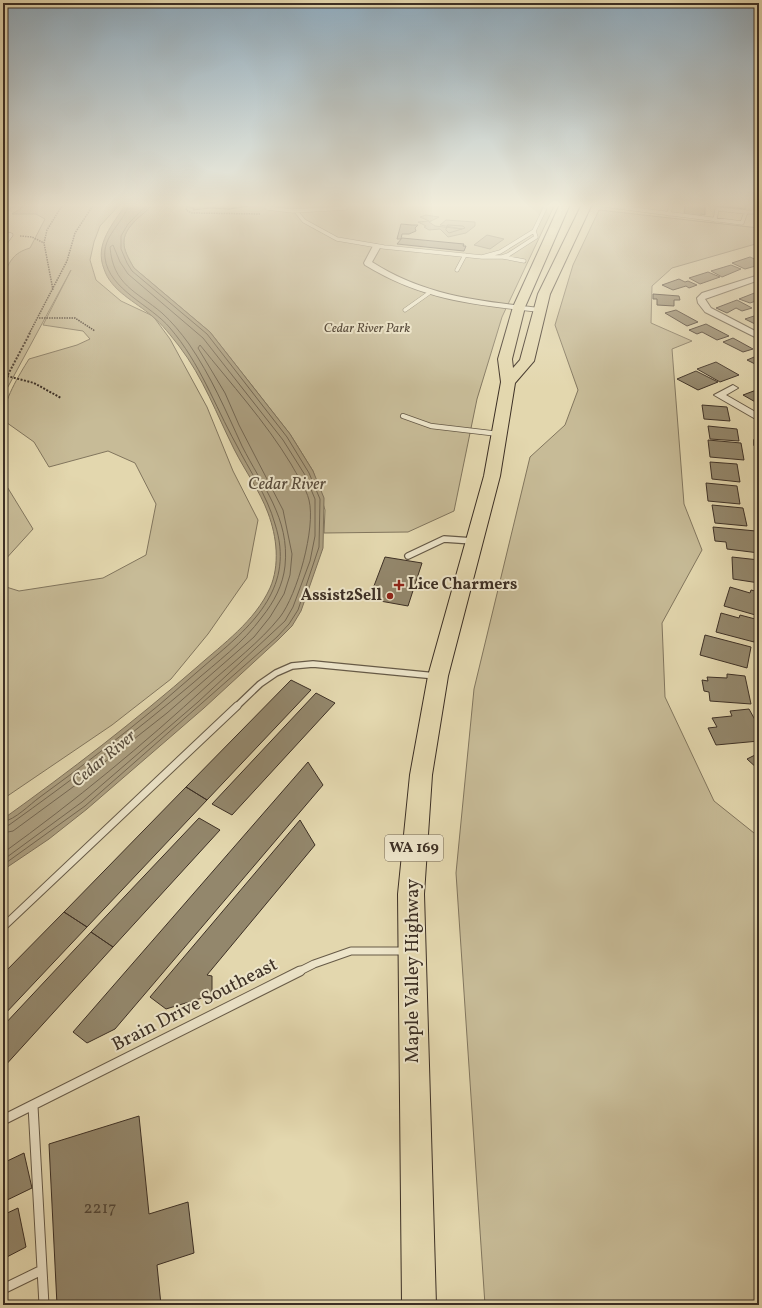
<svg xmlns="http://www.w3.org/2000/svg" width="762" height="1308" font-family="Vollkorn,serif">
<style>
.green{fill:#c7bb97;stroke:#82765e}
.water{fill:#ab9e7f;stroke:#7f725b}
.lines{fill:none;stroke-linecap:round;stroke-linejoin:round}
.shore{stroke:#746752;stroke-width:1}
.building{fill:#93876c;stroke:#3d3025}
.lane-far4-casing{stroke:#665a47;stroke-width:4.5}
.lane-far3-casing{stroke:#665a47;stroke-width:6}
.lane-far2-casing{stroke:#665a47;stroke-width:8}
.lane-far1-casing{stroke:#665a47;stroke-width:9}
.lane-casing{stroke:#665a47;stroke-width:11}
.street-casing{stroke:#665a47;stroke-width:2}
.primary-casing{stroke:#3d3025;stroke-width:2}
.path-far1{stroke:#3d3025;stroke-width:1.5;stroke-dasharray:1.5 1;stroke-linecap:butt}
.path{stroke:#3d3025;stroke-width:2;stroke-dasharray:2 1.5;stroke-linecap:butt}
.lane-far4{stroke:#ede5ca;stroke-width:3.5}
.lane-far3{stroke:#ede5ca;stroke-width:4.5}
.lane-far2{stroke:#ede5ca;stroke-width:5.5}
.lane-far1{stroke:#ede5ca;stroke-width:7}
.lane{stroke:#ede5ca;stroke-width:9}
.street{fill:#ede5ca;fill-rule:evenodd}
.primary{fill:#e3d7ae;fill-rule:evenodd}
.poi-dot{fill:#8f2418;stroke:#ede5ca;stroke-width:1.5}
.labels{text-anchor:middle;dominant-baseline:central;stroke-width:4;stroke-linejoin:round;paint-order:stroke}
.far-park-label{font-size:13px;font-style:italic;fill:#594c3c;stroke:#ede5ca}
.shield{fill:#ede5ca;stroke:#726656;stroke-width:1}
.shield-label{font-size:15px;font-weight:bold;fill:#3d3025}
.poi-label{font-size:16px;font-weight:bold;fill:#3d3025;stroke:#ede5ca;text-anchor:start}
.water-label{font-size:17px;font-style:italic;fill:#584c3c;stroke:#ede5ca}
.near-number-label{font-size:17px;fill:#524637}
.near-street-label{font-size:19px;fill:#3d3025;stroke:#ede5ca}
</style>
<rect width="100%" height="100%" fill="#e3d7ae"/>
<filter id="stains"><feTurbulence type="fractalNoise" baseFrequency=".005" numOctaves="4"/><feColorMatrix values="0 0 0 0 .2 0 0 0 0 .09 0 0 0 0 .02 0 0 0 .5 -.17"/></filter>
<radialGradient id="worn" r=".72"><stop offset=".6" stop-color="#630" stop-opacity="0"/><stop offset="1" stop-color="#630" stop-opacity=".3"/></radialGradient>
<path class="green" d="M3,204H120L100,226L94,242L90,260L96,280L121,301L153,316L170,339L207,407L233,471L258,520L247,578L208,634L171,679L112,725L3,799V586L19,591L103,578L146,555L156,504L135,463L108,451L49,467L34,442L3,420C3,401 19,375 29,359L77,345L90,339L83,331L43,325L71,270L3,396V276C10,261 13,253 30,248L45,219L36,214H12L23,207H11L10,210L3,213Z
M152,204H555L502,317L477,399L454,511L408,532L324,533L325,510L313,471L290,434L210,332L134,268C122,248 118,237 137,219C142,214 148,211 152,204Z
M599,210L759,228V243L672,268L652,286L651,323L692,341L672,349L684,504L702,550L662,623L665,697L714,801L759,837V1305H485L456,873L474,689L530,457L565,425L578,390L555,325L573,265Z
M3,485H6L33,529L3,562Z"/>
<path class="water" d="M126,204H152C148,211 142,214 137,219C118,237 122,248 134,268L210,332L290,434L313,471L324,498L323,548L301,611L292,626L279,639L204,708L87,809L49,839L3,870V819C70,771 135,721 197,667C223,644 255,621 270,588C280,565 277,537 268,513C260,491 245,471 234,449C217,415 203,377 179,346C171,336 162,324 152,316C136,302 111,291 104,269C94,244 113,224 126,204Z
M426,215L439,217L429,222L435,226L462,229L440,225L446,220L475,222V226L466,233L448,237L440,229L429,230L424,227L426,226L418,222L429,221L420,217Z
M487,235L504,239L490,249L474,245Z"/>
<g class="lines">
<path class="shore" d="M448,225L463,226L465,228L449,233L446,230Z
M3,822C16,819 29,805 40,797C80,768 120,737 159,705C176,690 194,675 211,660C255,623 295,586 275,524C267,495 249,470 236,444C214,404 200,363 170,328C151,305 109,290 105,258C102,236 123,224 129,204
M3,827L9,825C72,780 134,733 193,683C217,662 243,643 262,617C274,602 283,585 285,566C290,518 262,486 242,446C226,411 211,376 189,344C181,333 172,322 162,313C136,291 113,285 110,247L113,245L120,262L128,274L203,338L283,440L305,475L315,499V536L310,561L293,607L285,621L198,702L82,802L3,860
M3,833L13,831L77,784L167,713L254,637L270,617L284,594L290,575L292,554L283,510L239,425L225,393L198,348L200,345C231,384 265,421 291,464C297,475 306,488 309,500C316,528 297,595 280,617C260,642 232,663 208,685C143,745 75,801 3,853
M3,865L85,806L277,637L289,624L298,610L319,547L320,499L309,473L287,437L207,334L132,271L127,263L121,249V236L128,224L148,204"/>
</g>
<path class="building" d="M190,204H249V206L229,209L210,208L193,210L194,208H189Z
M685,204H746V205L745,209L705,205V215L701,214V216L684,214Z
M401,224L412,225H418L415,228L416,231L409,234H402L401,239H397Z
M402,238L464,244L463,246H466L464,251L397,244Z
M750,257L759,261V265L745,269L732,263Z
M731,265L741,269L722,277L711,271Z
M708,272L720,277L700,284L689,278Z
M679,279L685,282L688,281L697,285L689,288L686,286L673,290L662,285Z
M757,292L759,294V300L750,303L739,299Z
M653,294L679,296L680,300H674V306L657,305V299H653Z
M737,300L752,308L742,311L736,308L727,313L716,308Z
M676,310L698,322L687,326L665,313Z
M754,316L759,318V326L745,319Z
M706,324L729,336L717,340L702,332L697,334L689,330Z
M733,338L753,349L743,352L723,342Z
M759,355V366L747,360Z
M716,362L739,375L720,382L697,369Z
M696,371L718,382L698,390L677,379Z
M759,389V404L743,395Z
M702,405L727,407L730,421L704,419Z
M708,426L737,429L739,441L710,439Z
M708,440L741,443L744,460L710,457Z
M710,462L737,464L740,482L712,479Z
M706,483L737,486L740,504L708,501Z
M712,505L743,508L747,526L715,523Z
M713,527L756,531L759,553L727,549L726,542L715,541Z
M385,557L422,563L408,606L369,599Z
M732,557L759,560V583L733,579Z
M730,587L750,593L751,590L759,592V616L724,606Z
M721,613L739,618L740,615L759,620L754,642L716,632Z
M705,635L751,647L747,668L700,655Z
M727,674L745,676L751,704L710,701L709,692L704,691L702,680L708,681L707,677L727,678Z
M291,680L311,690L207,800L186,787Z
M316,693L335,703L232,815L212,804Z
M749,709L759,727V741L716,745L708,728L717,727L712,718L732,716L730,711Z
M759,753V770L747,759Z
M308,762L323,785L115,1029L87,1043L73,1032Z
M186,787L207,800L87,927L64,912Z
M199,818L220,830L113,947L91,932Z
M300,820L315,845L207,975L212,976V995L166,1009L150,997Z
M64,912L87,927L3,1016V974Z
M91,932L113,947L3,1068V1026Z
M139,1116L149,1214L188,1202L194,1253L157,1265L161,1305H57L49,1144Z
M24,1153L32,1188L3,1202V1163Z
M18,1208L26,1247L3,1259V1215Z"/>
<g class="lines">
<g class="lane-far4-casing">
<path id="lane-far4" d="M266,204L267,208L293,211L346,208
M595,204L742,223L746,212H755L754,204
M642,204L649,205
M295,210L304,221L337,239L384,247L482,257
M669,214L671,204
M715,220L717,209L746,212
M534,231L536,237L508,255L502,257H482L500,252Z
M534,231L547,204
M3,233L11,235L3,246
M503,257L524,261
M457,270L465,255
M405,310L429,293"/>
</g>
<g class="lane-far3-casing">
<path id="lane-far3" d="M403,416L431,426L499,434"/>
</g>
<g class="lane-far2-casing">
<path id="lane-far2" d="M408,556L444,539L473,541
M236,707L260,684L276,673L292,666L313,664L436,676"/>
</g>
<g class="lane-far1-casing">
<path id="lane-far1" d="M3,927L237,706
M298,972L314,964L351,951H406"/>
</g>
<g class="lane-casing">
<path id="lane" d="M33,1106L44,1305
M3,1120L300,971
M3,1289L42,1270"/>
</g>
<g class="street-casing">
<path id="street" d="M374,244L381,246L372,262C425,296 479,301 540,308L544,310L540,312C475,305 422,300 365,265L364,263Z
M759,275V280L705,299L711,308L759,333V339L705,312L698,303L697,298L702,293Z
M733,385L738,388L726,395L759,414V421L714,395Z
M759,437V448L754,445V440Z"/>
</g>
<g class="primary-casing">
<path id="primary" d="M560,204H570L525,307L512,359L513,368L520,360L538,294L582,204H592L550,294L534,361L515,383L500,476L448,676L432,775L424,894L436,1305H402L398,894L410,775L428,676L484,476L501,382L498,359L513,307Z"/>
</g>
<path class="path-far1" d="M187,206L186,210L192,213L260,214
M20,236L32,237L44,243
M53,290L44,243L47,230L63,204
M39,318H75L95,331
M29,334L67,261L75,233L94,204"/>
<path class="path" d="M7,376L34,383L61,398
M3,384L30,333"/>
<use href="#lane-far4" class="lane-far4"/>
<use href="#lane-far3" class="lane-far3"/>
<use href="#lane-far2" class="lane-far2"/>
<use href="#lane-far1" class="lane-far1"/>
<use href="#lane" class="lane"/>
<use href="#street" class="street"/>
<use href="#primary" class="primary"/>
</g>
<linearGradient id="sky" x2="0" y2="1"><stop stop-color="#8fabbe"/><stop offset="0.53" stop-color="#f2eddb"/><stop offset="1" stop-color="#f2eddb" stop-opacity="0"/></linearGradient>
<rect width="762" height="387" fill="url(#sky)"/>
<g class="poi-dot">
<path d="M397 579h4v4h4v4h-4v4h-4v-4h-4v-4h4z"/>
<circle cx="390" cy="596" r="4"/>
</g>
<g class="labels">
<g class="far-park-label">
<text x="367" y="329">Cedar River Park</text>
</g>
<rect class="shield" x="385" y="835" width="58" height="26" rx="3"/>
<g class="shield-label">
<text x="414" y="848">WA 169</text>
</g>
<g class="poi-label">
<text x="408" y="585">Lice Charmers</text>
<text x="382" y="596" text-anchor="end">Assist2Sell</text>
</g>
<g class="water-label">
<text x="287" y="484">Cedar River</text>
<text transform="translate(104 759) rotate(-40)">Cedar River</text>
</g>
<g class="near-number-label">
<text x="100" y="1208">2217</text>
</g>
<g class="near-street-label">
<text transform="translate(413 971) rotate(-90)">Maple Valley Highway</text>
<text transform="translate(195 1005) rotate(-27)">Brain Drive Southeast</text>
</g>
</g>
<rect width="762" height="1308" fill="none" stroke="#e3d7ae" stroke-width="16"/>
<rect x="4" y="4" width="754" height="1300" fill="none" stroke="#3d3025" stroke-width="2"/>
<rect x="8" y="8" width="746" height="1292" fill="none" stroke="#3d3025"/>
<rect width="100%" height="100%" filter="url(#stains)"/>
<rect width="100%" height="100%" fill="url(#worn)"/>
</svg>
